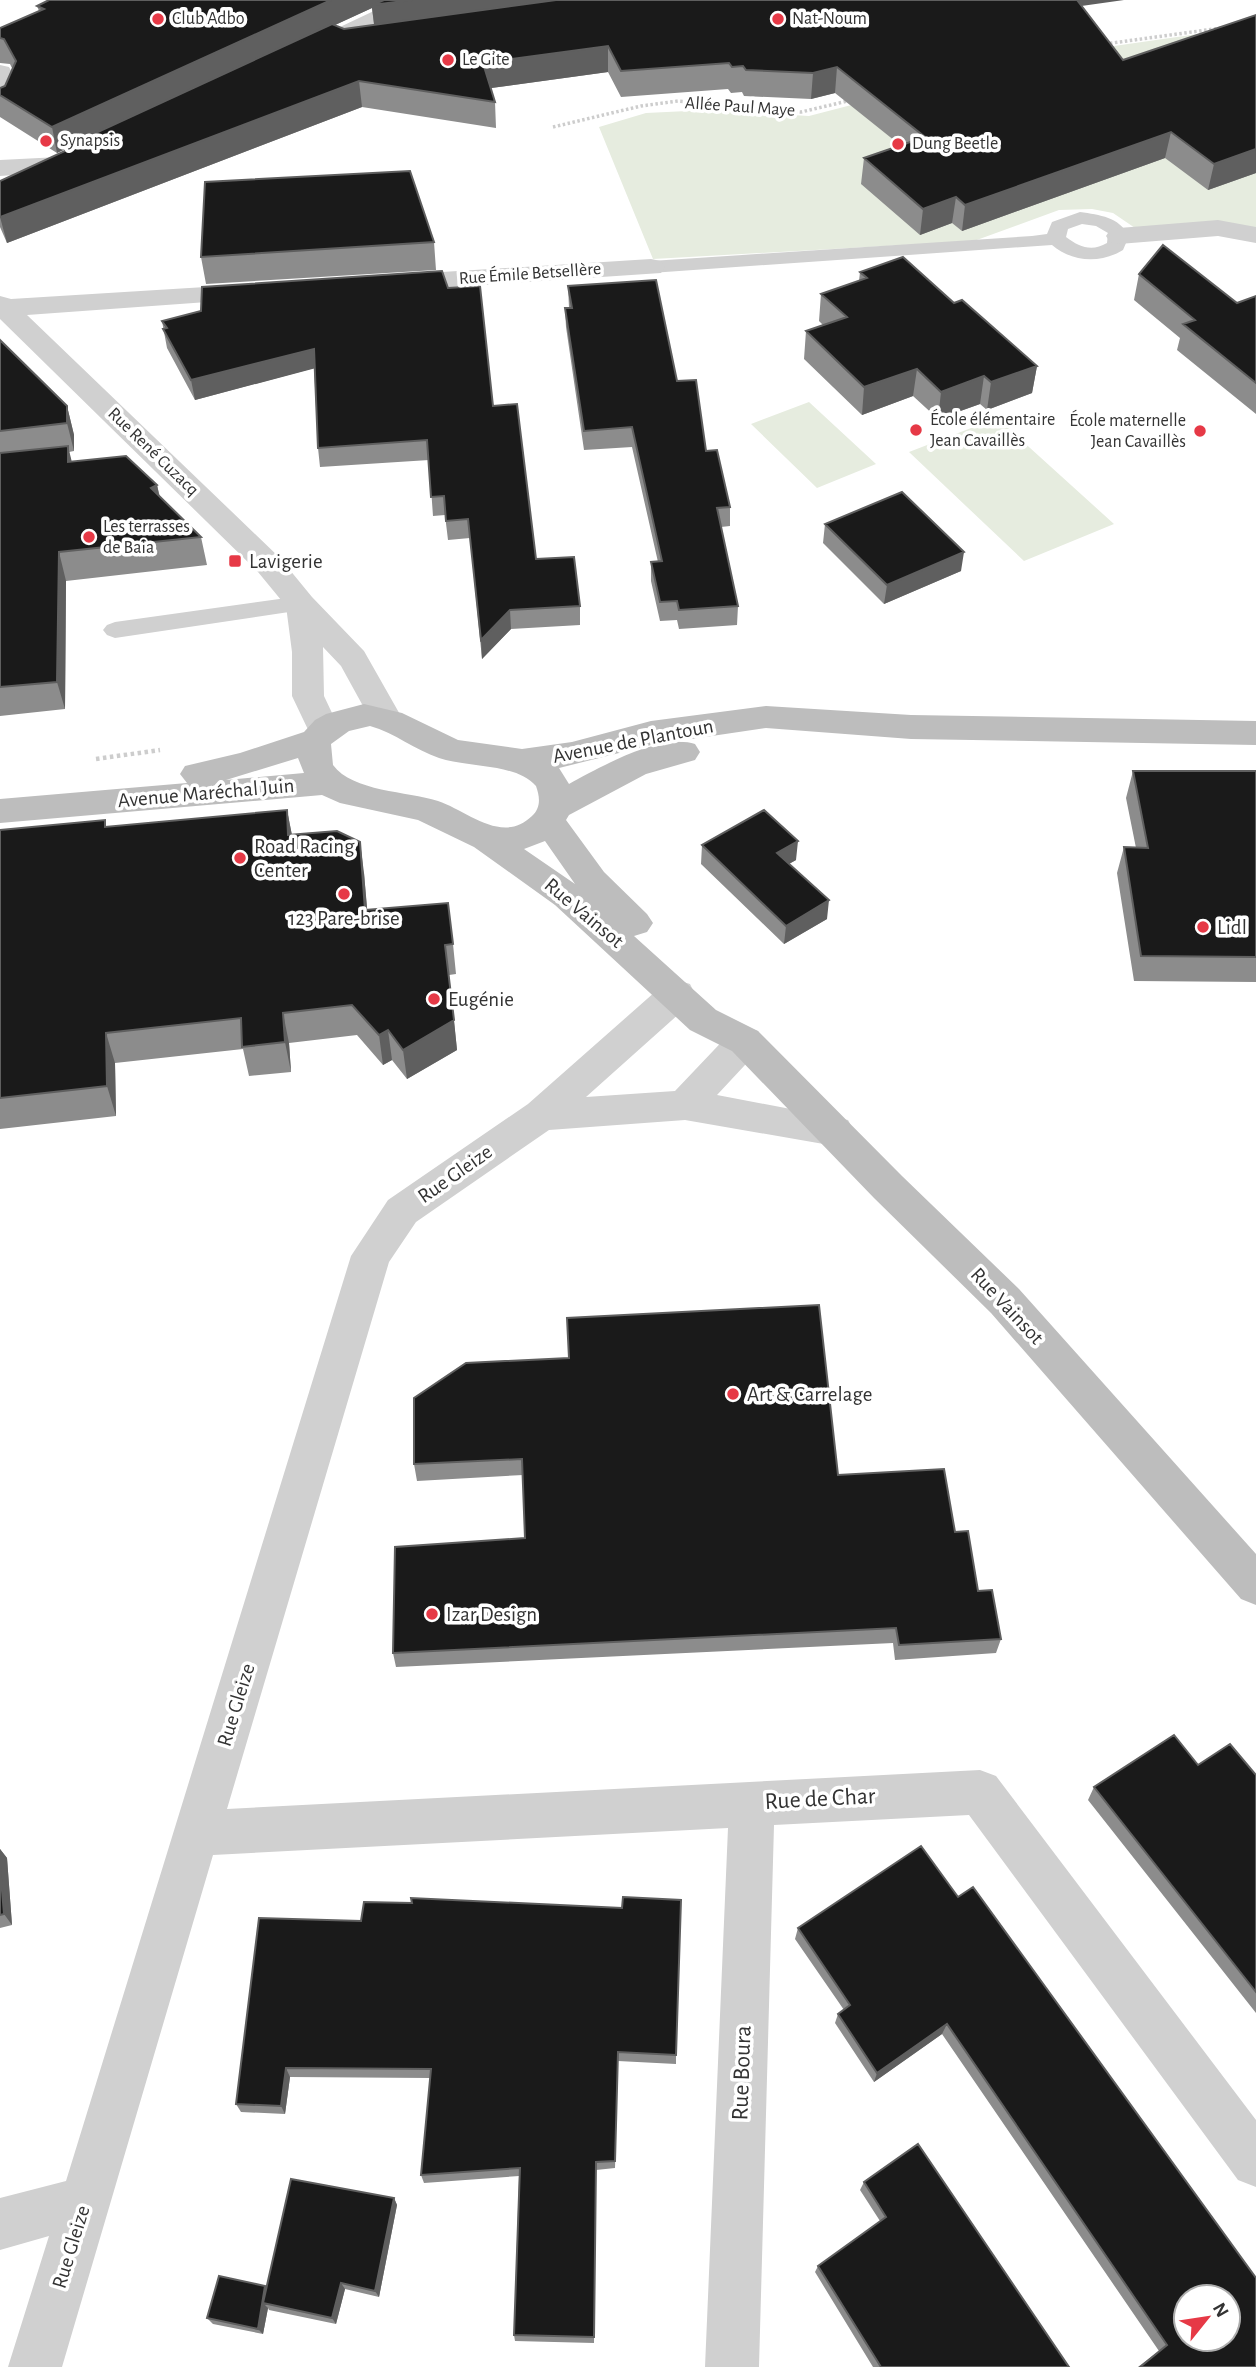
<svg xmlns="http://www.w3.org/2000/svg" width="1256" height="2367" font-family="'Alegreya Sans',sans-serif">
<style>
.green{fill:#e6ecdf}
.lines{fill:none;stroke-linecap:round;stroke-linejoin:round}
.path-far1{stroke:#cdcdcd;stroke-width:3.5;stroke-dasharray:2.5 2.5;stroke-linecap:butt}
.path{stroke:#cdcdcd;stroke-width:4.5;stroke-dasharray:3.5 3.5;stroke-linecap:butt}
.lane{fill:#d0d0d0;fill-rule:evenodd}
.street{fill:#d0d0d0;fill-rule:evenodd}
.secondary{fill:#bdbdbd;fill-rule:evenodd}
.wall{fill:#8c8c8c;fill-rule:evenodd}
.shaded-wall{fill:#5f5f5f}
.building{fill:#1a1a1a;stroke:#5f5f5f;stroke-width:2;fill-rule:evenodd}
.poi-dot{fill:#e63946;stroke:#fff;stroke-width:2.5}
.labels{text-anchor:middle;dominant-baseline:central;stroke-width:7;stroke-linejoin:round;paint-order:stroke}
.far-poi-label{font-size:18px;fill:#333;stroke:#fff;text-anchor:start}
.far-street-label{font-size:18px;fill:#333;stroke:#fff}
.poi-label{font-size:21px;fill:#333;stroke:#fff;text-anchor:start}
.street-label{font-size:21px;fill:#333;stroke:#fff}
.near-street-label{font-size:24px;fill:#333;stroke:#fff}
</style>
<rect width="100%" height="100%" fill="#fff"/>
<path class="green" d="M1247,27L1256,33V231L1138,230L1113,213L1092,209L1059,210L974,241L653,259L599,127L646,113L708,110L809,116L863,102L967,67Z
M809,402L876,464L817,488L751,424Z
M997,418L1114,524L1024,561L909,452Z"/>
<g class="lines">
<path class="path-far1" d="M1105,44L1221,28
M553,127L641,106L678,101L801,112L852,100"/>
<path class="path" d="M96,759L160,750"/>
<path class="lane" d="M1080,212C1100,215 1119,217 1129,236L1123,250C1100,264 1072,262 1052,245L651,273L644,271L641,267L644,263L651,261L1032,236L1047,234L1052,222ZM1082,224L1096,226L1108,233L1107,243C1092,252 1079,247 1066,237L1068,229Z
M301,596L309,599L312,604L309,609L115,638L107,635L103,630L107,625L115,622Z"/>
<path class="street" d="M397,0H428L424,5L322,54L313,56L304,54L301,49L304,44Z
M0,65L9,67L20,86L9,111L0,114Z
M59,157L68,159L72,165L68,171L0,176V160Z
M1218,220L1256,227V243L1218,236L1119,244L1110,242L1106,236L1110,230L1119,228Z
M651,259L661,261L665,267L661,273L394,291L384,289L380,283L384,277L394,275Z
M254,284L264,286L268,292L264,298L27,315L280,558L312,597L364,651L402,718L398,726L386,729L374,726L341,666L323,647L324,696L340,730L336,738L324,742L312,738L292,696V652L286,606L258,572L0,319V296L11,299Z
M677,980L690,984L695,994L690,1004L586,1097L675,1091L732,1031L745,1027L758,1031L763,1041L758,1051L717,1095L848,1120L854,1131L848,1142L835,1146L685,1120L549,1130L416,1222L389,1262L227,1809L980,1770L996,1776L1256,2120V2187L1238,2180L969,1815L774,1825L759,2367H705L728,1828L213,1855L62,2367H8L49,2236L0,2250V2198L66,2181L351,1256L388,1200L528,1104L664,984Z"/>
<path class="secondary" d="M364,704L402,713L458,740L522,749L572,742L651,721L766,706L911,715L1256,721V745L911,739L766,728L651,745L559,768L569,784C600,767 660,733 695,744L700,752L695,760L646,774L569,815L566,820L604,872L647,914L653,923L647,932L634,936L716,1010L758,1031L902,1176L1019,1289L1256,1554V1605L1241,1599L991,1313L874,1198L732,1051L690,1030L555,905L474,847L418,820L340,803L322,795L0,823V799L187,783L180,774L185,766L240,753L304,732L315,720L326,714ZM370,726C395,733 415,750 439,758C469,768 516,763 536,786C540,797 541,808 532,816C502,845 468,811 438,801C407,791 353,792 333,765L331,744L349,731ZM298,758L304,773L226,780ZM545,841L575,884L524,849Z"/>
</g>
<path class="wall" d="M37,6H1082L1123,60L1256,15V173L1208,190L1165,158L962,231L952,223L920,235L861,184L864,158L900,145L835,93L811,99L744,96L742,92L731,93L728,89L621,97L608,72L491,88L495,102L496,128L362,107L7,243L0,227V181L77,146L76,144L57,153L0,117V88L5,86L13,70L10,64L0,63V28L39,11ZM372,8L374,25L344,29L335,25Z
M434,242L436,270L206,284L201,257Z
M860,272L954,303L1037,366L1032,393L987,410L980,404L938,419L913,396L862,415L804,359L806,331L823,325L819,321L821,294L859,281Z
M1139,274L1237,303L1256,296V414L1177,350L1180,338L1134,300Z
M568,286L677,381L730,507V526L721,527L738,606L737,625L679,629L677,620L660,621L651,581V562H658L632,447L584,450L566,327L565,308H569Z
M448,288L493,406L536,559L580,606V625L511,629L482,659L470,538L448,540L445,515L433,516L429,460L320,467L318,448L314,368L195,400L167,348L162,321Z
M0,340L67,406L74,435V451L69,452L71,461L157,485L160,497L201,537L207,565L66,581L65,709L0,716Z
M825,524L961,571L884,604L823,543Z
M1133,771H1256V982L1134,981L1117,873L1124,847L1136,848L1126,798Z
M287,810L292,835L364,873L367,910L453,944L456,974L449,975L457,1050L407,1079L392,1060L383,1065L357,1035L289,1043L291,1072L249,1076L243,1049L115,1063L116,1116L0,1129V830L107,827Z
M702,845L796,860L789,864L827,919L784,944L701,864Z
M569,1358L838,1475L955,1532L978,1591L1001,1639L996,1653L895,1660L893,1643L396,1667L393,1653L525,1538L523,1475L417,1481L414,1464Z
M1198,1765L1256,1775V2013L1088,1800L1094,1787Z
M921,1846L1256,2367H1138L1159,2351L942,2034L874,2082L835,2023L838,2014L844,2010L795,1939L798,1928Z
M0,1849L7,1858L12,1925L0,1928Z
M259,1918L676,2055V2064L618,2061L615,2168L596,2170L594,2343L515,2341L514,2335L519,2176L424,2183L421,2175L430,2078L290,2077L285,2114L241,2112L236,2104Z
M864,2182L1069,2367H873L815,2272L818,2266L880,2221L860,2190Z
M394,2198L397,2205L379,2297L345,2289L336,2324L269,2310L268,2308L263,2334L213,2324L207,2318L265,2286L267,2288Z"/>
<path class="shaded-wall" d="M331,0H602L375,31L372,8L78,143L76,142V144L57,153L52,127Z
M1062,0H1124L1060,9Z
M608,46V72L484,89L483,63Z
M837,67L835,93L811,99L813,73Z
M359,81L362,107L7,243L0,217Z
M1171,132L1165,158L962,231L965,205Z
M1256,149V173L1208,190L1214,164Z
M956,197L952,223L920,235L923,209Z
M314,349L316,368L195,400L191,380Z
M1037,366L1032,393L987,410L991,382Z
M917,369L913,396L862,415L864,387Z
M984,376L980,404L938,419L941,392Z
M67,406L74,435V451L67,423Z
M68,446L75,475L68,462Z
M157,485L163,514L151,488Z
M59,552L66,581L65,709L57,682Z
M964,552L961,571L884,604L887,585Z
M510,610L511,629L482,659L481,640Z
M287,810L293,841L288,835Z
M798,841L796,860L776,871L777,853Z
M360,842L364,873L370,941L365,910Z
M829,900L827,919L784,944L786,926Z
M283,1013L289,1043L291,1072L285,1042Z
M454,1020L457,1050L407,1079L403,1050Z
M388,1030L392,1060L383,1065L379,1035Z
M106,1033L115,1063L116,1116L107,1086Z
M0,1849L7,1858L12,1925L4,1914L0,1867Z
M947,2024L942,2034L874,2082L877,2073Z
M286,2068L290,2077L285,2114L281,2106Z
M394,2198L397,2205L379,2297L375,2291Z
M341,2283L345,2289L336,2324L332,2318Z
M265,2286L271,2292L263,2303L268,2308L263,2334L258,2329Z"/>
<path class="building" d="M49,0H331L52,127L0,95V88L5,86L16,61L4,39L0,38V28L44,9L37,6Z
M384,0H412L372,5Z
M556,0H1077L1123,60L1256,15V149L1214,164L1171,132L965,205L956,197L923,209L864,158L925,137L837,67L813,73L746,70L743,66L732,67L729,63L621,71L608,46L483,63L495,102L359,81L0,217V181L80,144L76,142L332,24L344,29Z
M410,171L434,242L201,257L205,182Z
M1163,245L1237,303L1256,296V383L1183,324L1195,320L1139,274Z
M903,257L954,303L962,300L1037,366L991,382L984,376L941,392L917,369L864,387L806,331L847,317L821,294L867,278L860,272Z
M442,271L448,288L480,286L493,406L517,404L536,559L574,557L580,606L510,610L481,640L468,519L446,521L444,496L431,497L427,440L318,448L314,349L191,380L163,329L167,328L162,321L201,311L202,287Z
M656,280L677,381L696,380L706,451L717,450L730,507L717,508L738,606L679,610L677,601L660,602L651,562L662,561L632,427L584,431L565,308H572L568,286Z
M0,340L67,406V423L0,431Z
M68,446V462L126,456L157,485L151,488L201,537L59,552L57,682L0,687V453Z
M902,492L964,552L887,585L825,524Z
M1133,771H1256V957L1141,956L1124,847L1148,848Z
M287,810L288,835L337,831L360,842L365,910L448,903L453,944L445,945L454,1020L403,1050L388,1030L379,1035L352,1005L283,1013L285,1042L242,1047L241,1018L106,1033L107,1086L0,1098V830L105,820V827Z
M764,810L798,841L777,853L829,900L786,926L702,845Z
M819,1305L838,1475L944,1469L955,1532L968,1531L978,1591L992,1590L1001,1639L899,1645L896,1628L393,1653L395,1547L525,1538L522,1459L414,1464V1398L466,1363L569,1358L567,1318Z
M1174,1735L1198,1765L1230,1744L1256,1775V1992L1094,1787Z
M921,1846L958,1897L973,1887L1256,2278V2367H1140L1167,2345L947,2024L877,2073L838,2014L850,2005L798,1928ZM1186,2297H1228V2339H1186Z
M0,1867L4,1914L0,1915Z
M623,1897L681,1900L676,2055L618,2052L615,2161L596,2162L594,2337L514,2335L520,2168L421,2175L431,2069L286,2068L281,2106L236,2104L259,1918L361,1921L364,1902L412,1903L411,1898L622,1908Z
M918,2144L1069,2367H881L818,2266L886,2217L864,2182Z
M291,2179L394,2198L375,2291L341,2283L332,2318L263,2303Z
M219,2276L265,2286L258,2329L207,2318Z"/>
<g class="poi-dot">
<circle cx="158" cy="19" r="7"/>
<circle cx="778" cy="19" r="7"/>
<circle cx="448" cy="60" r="7"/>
<circle cx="46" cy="141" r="7"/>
<circle cx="898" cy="144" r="7"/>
<circle cx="916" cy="430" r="7"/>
<circle cx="1200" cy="431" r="7"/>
<circle cx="89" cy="537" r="7"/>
<rect x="228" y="554" width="14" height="14" rx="3.5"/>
<circle cx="240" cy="858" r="7"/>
<circle cx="344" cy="894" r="7"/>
<circle cx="1203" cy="927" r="7"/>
<circle cx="434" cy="999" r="7"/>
<circle cx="733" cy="1394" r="7"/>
<circle cx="432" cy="1614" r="7"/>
</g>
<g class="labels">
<g class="far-poi-label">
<text x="172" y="19">Club Adbo</text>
<text x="792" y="19">Nat-Noum</text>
<text x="462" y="60">Le Gite</text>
<text x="60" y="141">Synapsis</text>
<text x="912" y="144">Dung Beetle</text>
<text x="930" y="420">École élémentaire<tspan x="930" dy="21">Jean Cavaillès</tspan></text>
<text x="1186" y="421" text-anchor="end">École maternelle<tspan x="1186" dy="21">Jean Cavaillès</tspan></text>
<text x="103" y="527">Les terrasses<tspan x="103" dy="21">de Baia</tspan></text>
</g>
<g class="far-street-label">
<text transform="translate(740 107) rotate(4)">Allée Paul Maye</text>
<text transform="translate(530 274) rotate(-4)">Rue Émile Betsellère</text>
<text transform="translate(153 452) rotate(44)">Rue René Cuzacq</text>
</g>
<g class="poi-label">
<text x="249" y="561">Lavigerie</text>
<text x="254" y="846">Road Racing<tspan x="254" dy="24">Center</tspan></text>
<text x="344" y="918" text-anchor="middle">123 Pare-brise</text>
<text x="1217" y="927">Lidl</text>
<text x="448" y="999">Eugénie</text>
<text x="747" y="1394">Art &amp; Carrelage</text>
<text x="446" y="1614">Izar Design</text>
</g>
<g class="street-label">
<text transform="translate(633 741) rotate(-11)">Avenue de Plantoun</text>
<text transform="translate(206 793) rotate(-5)">Avenue Maréchal Juin</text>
<text transform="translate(584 913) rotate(40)">Rue Vainsot</text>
<text transform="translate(455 1174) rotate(-35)">Rue Gleize</text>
<text transform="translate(1007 1306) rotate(47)">Rue Vainsot</text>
<text transform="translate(236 1705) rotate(-73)">Rue Gleize</text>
<text transform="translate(71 2247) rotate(-73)">Rue Gleize</text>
</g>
<g class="near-street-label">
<text transform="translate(820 1799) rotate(-3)">Rue de Char</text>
<text transform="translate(742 2073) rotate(-88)">Rue Boura</text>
</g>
</g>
<g transform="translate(1207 2318) rotate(60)"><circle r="33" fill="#ffffff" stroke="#adadad" stroke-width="2"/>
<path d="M0-5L12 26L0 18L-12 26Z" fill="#e63946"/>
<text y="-10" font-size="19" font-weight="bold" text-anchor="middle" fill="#333333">N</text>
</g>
</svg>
